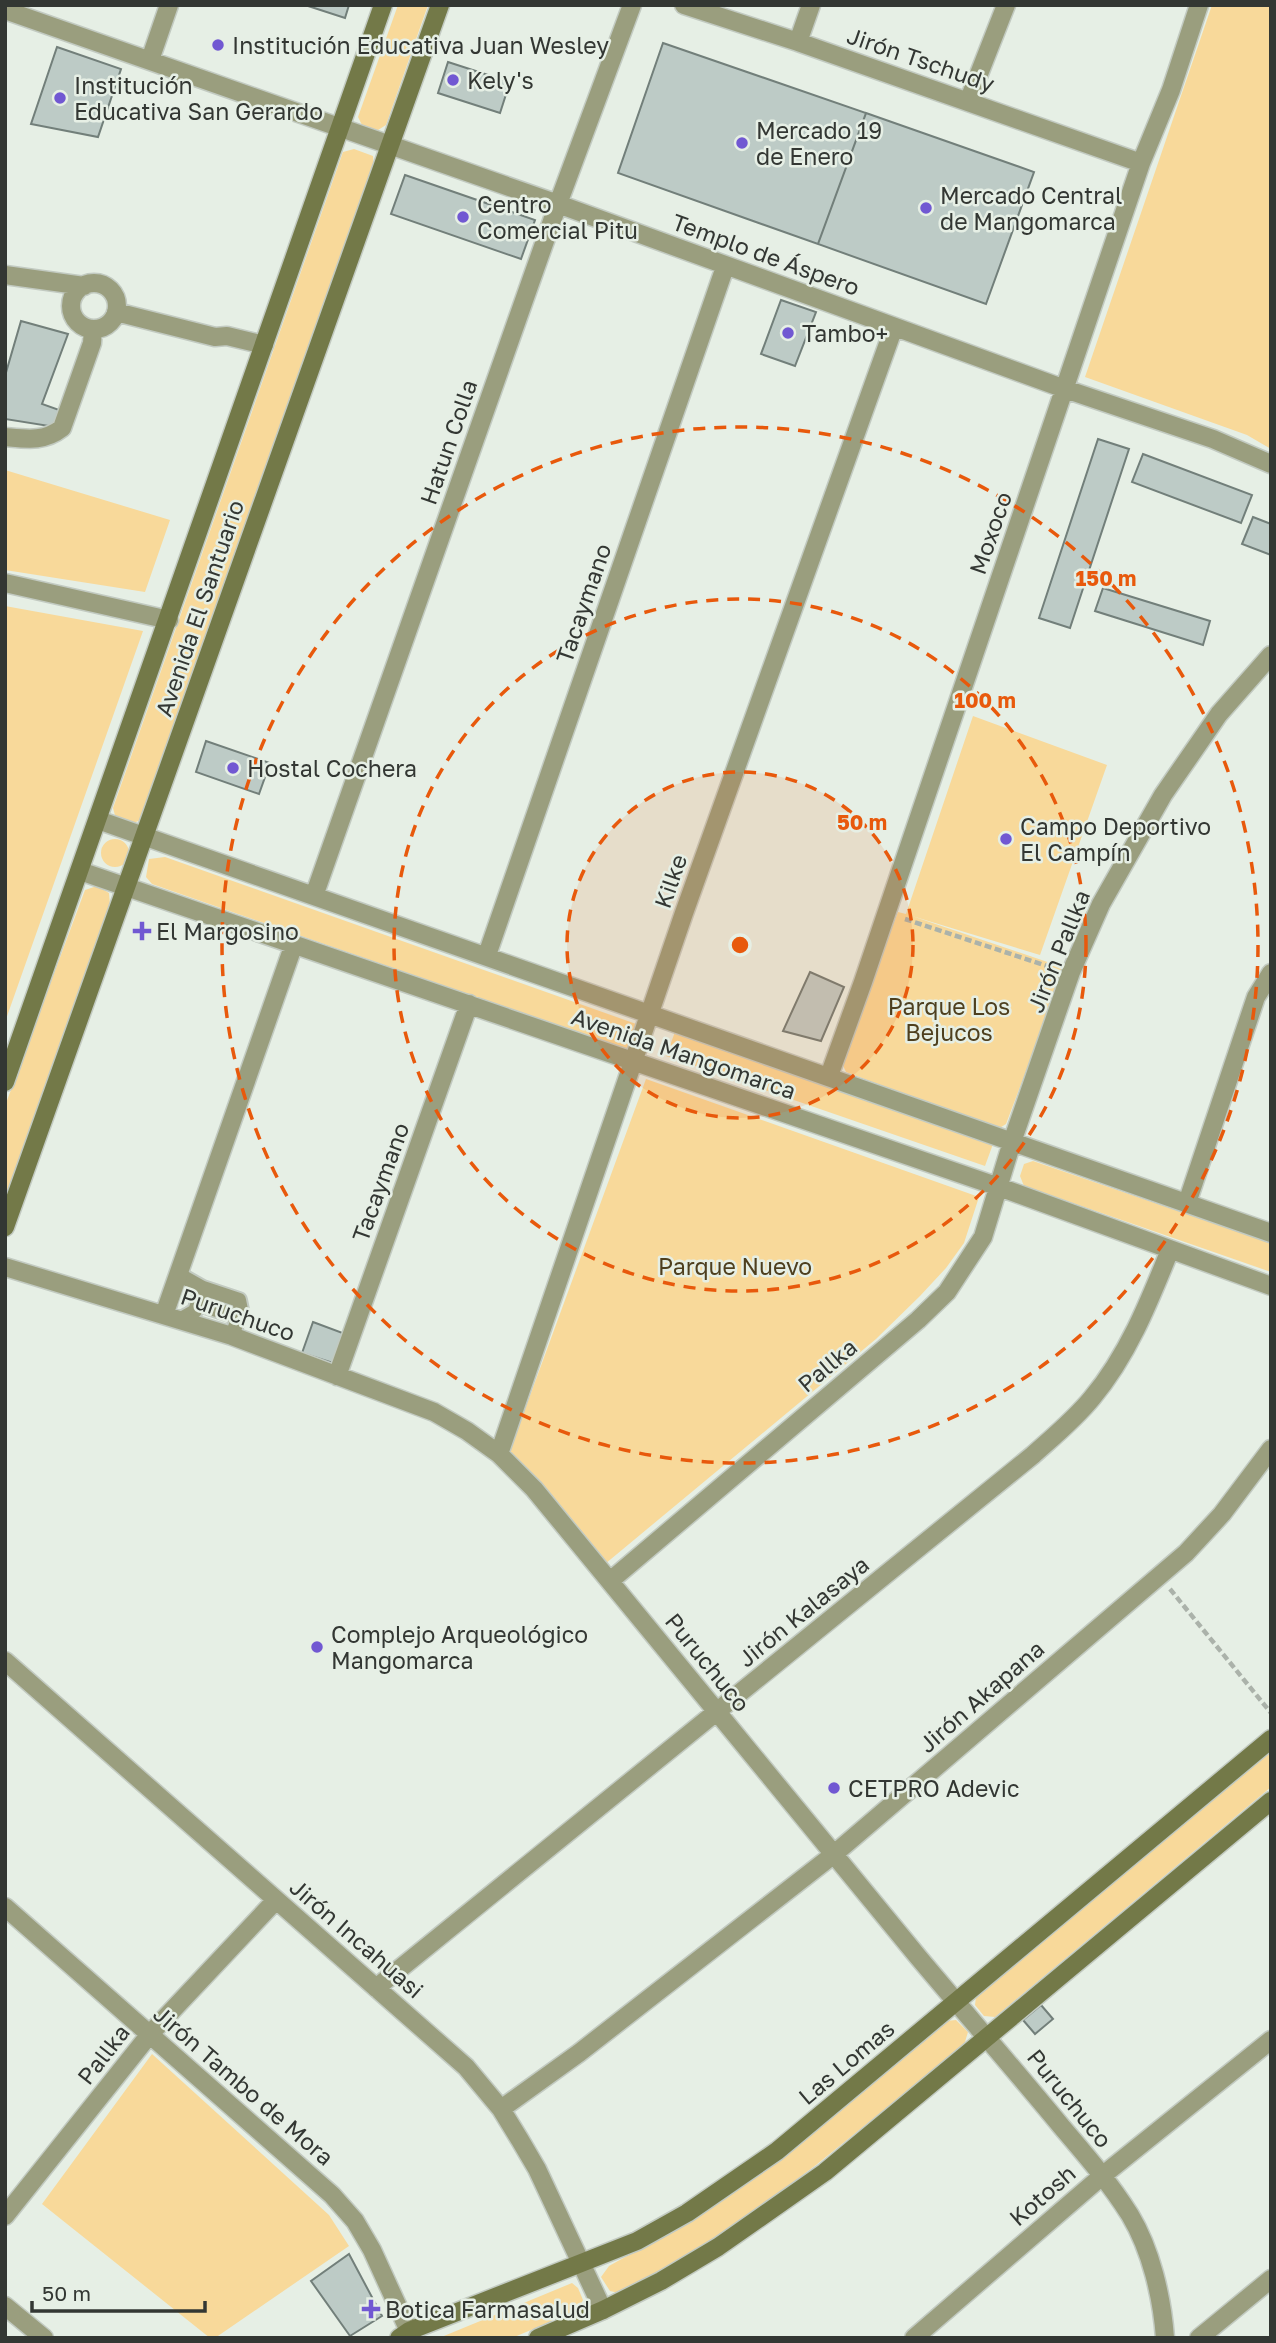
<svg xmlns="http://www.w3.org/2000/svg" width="1276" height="2343" font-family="'Golos Text',sans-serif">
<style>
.green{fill:#f8d99a}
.building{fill:#bdcbc6;stroke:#727f7a;stroke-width:2}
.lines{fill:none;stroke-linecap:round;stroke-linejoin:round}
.lane-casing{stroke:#c2cac1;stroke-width:18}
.street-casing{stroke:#c2cac1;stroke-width:21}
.secondary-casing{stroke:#c2cac1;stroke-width:21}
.path{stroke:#abb2aa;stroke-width:4.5;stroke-dasharray:7 3.5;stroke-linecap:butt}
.lane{stroke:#9a9e7e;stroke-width:14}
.street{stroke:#9a9e7e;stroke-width:18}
.secondary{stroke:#737948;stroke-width:18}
.ring{fill:none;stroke:#e8590c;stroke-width:3.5;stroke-dasharray:12 9}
.poi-dot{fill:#7158d2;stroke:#e6efe5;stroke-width:2.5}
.labels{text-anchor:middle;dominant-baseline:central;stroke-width:5;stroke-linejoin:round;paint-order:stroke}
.poi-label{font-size:23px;fill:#333733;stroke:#e6efe5;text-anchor:start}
.street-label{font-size:23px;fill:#333733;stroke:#e6efe5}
.park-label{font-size:23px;fill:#4e3f1e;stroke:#e6efe5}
.centre{fill:#e8590c;stroke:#e6efe5;stroke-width:3.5}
.ring-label{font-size:21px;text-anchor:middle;font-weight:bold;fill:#e8590c;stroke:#e6efe5;stroke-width:5;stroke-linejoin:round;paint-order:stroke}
</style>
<rect width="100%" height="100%" fill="#e6efe5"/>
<path class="green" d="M398,5H428L386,125L378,130L363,127L358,117Z
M1212,5H1271V449L1247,435L1085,377Z
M354,149L373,156L374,169L140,820L132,824L116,819L113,808L343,152Z
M5,470L170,520L145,592L5,570Z
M5,606L143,631L5,1022Z
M973,716L1107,765L1040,955L912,916L1065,968L1006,1124L998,1129L846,1072L841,1061L898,912L906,914Z
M101 853a14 14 0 1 1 28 0a14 14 0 1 1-28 0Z
M165,857L639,1025L628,1050L152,884L146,877L149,859Z
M97,886L109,893L110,905L5,1201V1106L85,890Z
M675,1032L993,1144L985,1166L666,1056Z
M646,1079L979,1197L964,1243L946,1268L920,1296L876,1339L605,1564L509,1453Z
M1033,1161L1271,1243V1272L1024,1186L1020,1176L1024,1164Z
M1271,1750V1787L995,2017L984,2016L975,2005L976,1997Z
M956,2020L968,2032L964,2045L816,2165L714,2241L619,2293L610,2291L601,2277L609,2266C641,2248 677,2232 707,2211C792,2154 868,2087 946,2021Z
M152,2054L329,2215L349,2246L215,2338H210L42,2204Z
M572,2283L578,2288L583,2300L578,2310L512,2338H439Z"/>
<path class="building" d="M305,5H349L345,18Z
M663,43L866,113L818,244L618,173Z
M57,47L121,69L98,137L31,124Z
M448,62L510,82L500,113L438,93Z
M866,113L1034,172L986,304L818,244Z
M405,175L535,220L521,259L391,214Z
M781,300L816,312L795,366L761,354Z
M21,321L68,334L42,404L62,411L55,427L5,419V376Z
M1098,439L1129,449L1070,628L1039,618Z
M1143,454L1252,495L1241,523L1132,482Z
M1253,517L1271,524V555L1242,544Z
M1103,588L1210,621L1203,645L1095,611Z
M206,741L270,763L259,794L196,772Z
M810,972L844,987L821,1041L783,1031Z
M313,1322L348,1335L336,1364L302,1353Z
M1041,2005L1053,2019L1035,2034L1023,2020Z
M349,2254L382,2316L350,2336L311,2281Z"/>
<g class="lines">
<g class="lane-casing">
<path id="lane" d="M178,1274L203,1288
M199,1304L238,1317
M181,1319L195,1311L203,1288L239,1300L241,1310L232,1336"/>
</g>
<g class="street-casing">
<path id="street" d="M684,5L798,42L1141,163
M5,10L558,204L1065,389L1213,439L1271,464
M798,42L811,5
M150,60L169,5
M968,102L1006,5
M5,275L84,286
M71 306a23 23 0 1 1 46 0a23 23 0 1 1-46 0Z
M116,312L215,337L227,336L264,345
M5,437C27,439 44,442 62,428L92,343L93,329
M5,583L169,620
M98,820L1271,1233
M80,871L999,1187L1271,1286
M314,896L558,204L632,5
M487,955L725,267
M829,1076L863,982L1141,163L1171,90L1199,5
M1187,1203L1256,997L1271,973
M5,1267L232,1336L434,1412L467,1431L499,1454L534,1489C663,1645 790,1802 919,1958C966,2014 1014,2069 1061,2126C1085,2154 1110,2183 1130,2215C1151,2250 1162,2297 1165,2338
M164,1315L294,944
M337,1376L469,1004
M499,1454L684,913L894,327
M610,1581L918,1320L947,1292L983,1237L1012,1142L1071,972L1101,904L1163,795L1219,714L1271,655
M5,1661L466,2067L501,2109L520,2140L537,2169L603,2310
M5,1907L332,2195L355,2221L372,2250L409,2331
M376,1988L1033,1455C1053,1437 1075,1419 1092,1398C1128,1355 1149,1302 1170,1250
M501,2109L579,2053L833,1855L1186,1553L1222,1514L1271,1449
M5,2216L150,2034L276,1900
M5,2306L44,2338
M914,2338L1102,2176L1271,2040
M1199,2338L1271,2279"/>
</g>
<g class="secondary-casing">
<path id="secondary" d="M5,1082L383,5
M5,1227L440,5
M399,2338L409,2331L637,2241L687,2213L777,2151L1271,1739
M538,2338L603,2310L661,2281L718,2247L825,2172L1271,1801"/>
</g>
<path class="path" d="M905,919L1053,968
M1170,1589L1271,1713"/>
<use href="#lane" class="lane"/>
<use href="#street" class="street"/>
<use href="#secondary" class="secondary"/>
</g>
<circle cx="740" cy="945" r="173" fill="#e8590c" fill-opacity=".12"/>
<g class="ring">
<circle cx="740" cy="945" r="173"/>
<circle cx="740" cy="945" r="346"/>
<circle cx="740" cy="945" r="518"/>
</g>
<g class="poi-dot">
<circle cx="218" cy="45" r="7"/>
<circle cx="453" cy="80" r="7"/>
<circle cx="60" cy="98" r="7"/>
<circle cx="742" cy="143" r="7"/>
<circle cx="926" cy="208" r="7"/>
<circle cx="463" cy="217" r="7"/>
<circle cx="788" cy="333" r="7"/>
<circle cx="233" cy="768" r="7"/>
<circle cx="1006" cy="839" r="7"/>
<path d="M138.5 920.5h7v7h7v7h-7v7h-7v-7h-7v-7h7z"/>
<circle cx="317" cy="1647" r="7"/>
<circle cx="834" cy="1788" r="7"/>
<path d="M367.5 2298.5h7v7h7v7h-7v7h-7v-7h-7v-7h7z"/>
</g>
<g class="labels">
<g class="poi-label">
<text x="232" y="45">Institución Educativa Juan Wesley</text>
<text x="467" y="80">Kely's</text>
<text x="74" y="85">Institución<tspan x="74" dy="26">Educativa San Gerardo</tspan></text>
<text x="756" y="130">Mercado 19<tspan x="756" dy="26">de Enero</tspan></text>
<text x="940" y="195">Mercado Central<tspan x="940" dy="26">de Mangomarca</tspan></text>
<text x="477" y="204">Centro<tspan x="477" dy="26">Comercial Pitu</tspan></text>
<text x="802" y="333">Tambo+</text>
<text x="247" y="768">Hostal Cochera</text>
<text x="1020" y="826">Campo Deportivo<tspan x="1020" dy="26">El Campín</tspan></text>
<text x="156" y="931">El Margosino</text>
<text x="331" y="1634">Complejo Arqueológico<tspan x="331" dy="26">Mangomarca</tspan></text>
<text x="848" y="1788">CETPRO Adevic</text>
<text x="385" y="2309">Botica Farmasalud</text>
</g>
<g class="street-label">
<text transform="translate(921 59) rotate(19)">Jirón Tschudy</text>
<text transform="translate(766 254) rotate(20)">Templo de Áspero</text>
<text transform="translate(448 442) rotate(-71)">Hatun Colla</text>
<text transform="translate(990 533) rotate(-71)">Moxoco</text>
<text transform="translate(583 603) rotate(-71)">Tacaymano</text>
<text transform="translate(199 608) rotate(-71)">Avenida El Santuario</text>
<text transform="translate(670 881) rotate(-71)">Kilke</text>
<text transform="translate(1058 951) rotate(-68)">Jirón Pallka</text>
<text transform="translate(684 1053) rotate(19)">Avenida Mangomarca</text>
<text transform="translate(380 1182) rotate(-70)">Tacaymano</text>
<text transform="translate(238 1314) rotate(19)">Puruchuco</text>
<text transform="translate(827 1365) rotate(-40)">Pallka</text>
<text transform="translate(803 1611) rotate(-39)">Jirón Kalasaya</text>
<text transform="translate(708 1662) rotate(51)">Puruchuco</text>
<text transform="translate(981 1696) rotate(-41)">Jirón Akapana</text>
<text transform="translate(357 1938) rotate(41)">Jirón Incahuasi</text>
<text transform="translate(103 2054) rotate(-52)">Pallka</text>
<text transform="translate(846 2062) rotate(-40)">Las Lomas</text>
<text transform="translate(244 2085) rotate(41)">Jirón Tambo de Mora</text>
<text transform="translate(1070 2098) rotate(51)">Puruchuco</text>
<text transform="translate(1042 2195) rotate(-41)">Kotosh</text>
</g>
<g class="park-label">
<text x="949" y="1006">Parque Los<tspan x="949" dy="26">Bejucos</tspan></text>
<text x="735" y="1266">Parque Nuevo</text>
</g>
</g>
<circle cx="740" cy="945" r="10" class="centre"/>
<g class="ring-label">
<text x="1106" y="586">150 m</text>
<text x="985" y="708">100 m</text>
<text x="862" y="830">50 m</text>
</g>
<rect width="1276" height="2343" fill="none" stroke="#333733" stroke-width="14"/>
<path d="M32 2301v10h173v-10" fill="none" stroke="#333733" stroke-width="3.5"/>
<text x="42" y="2301" font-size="21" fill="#333733" stroke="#e6efe5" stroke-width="5" paint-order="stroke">50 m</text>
</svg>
